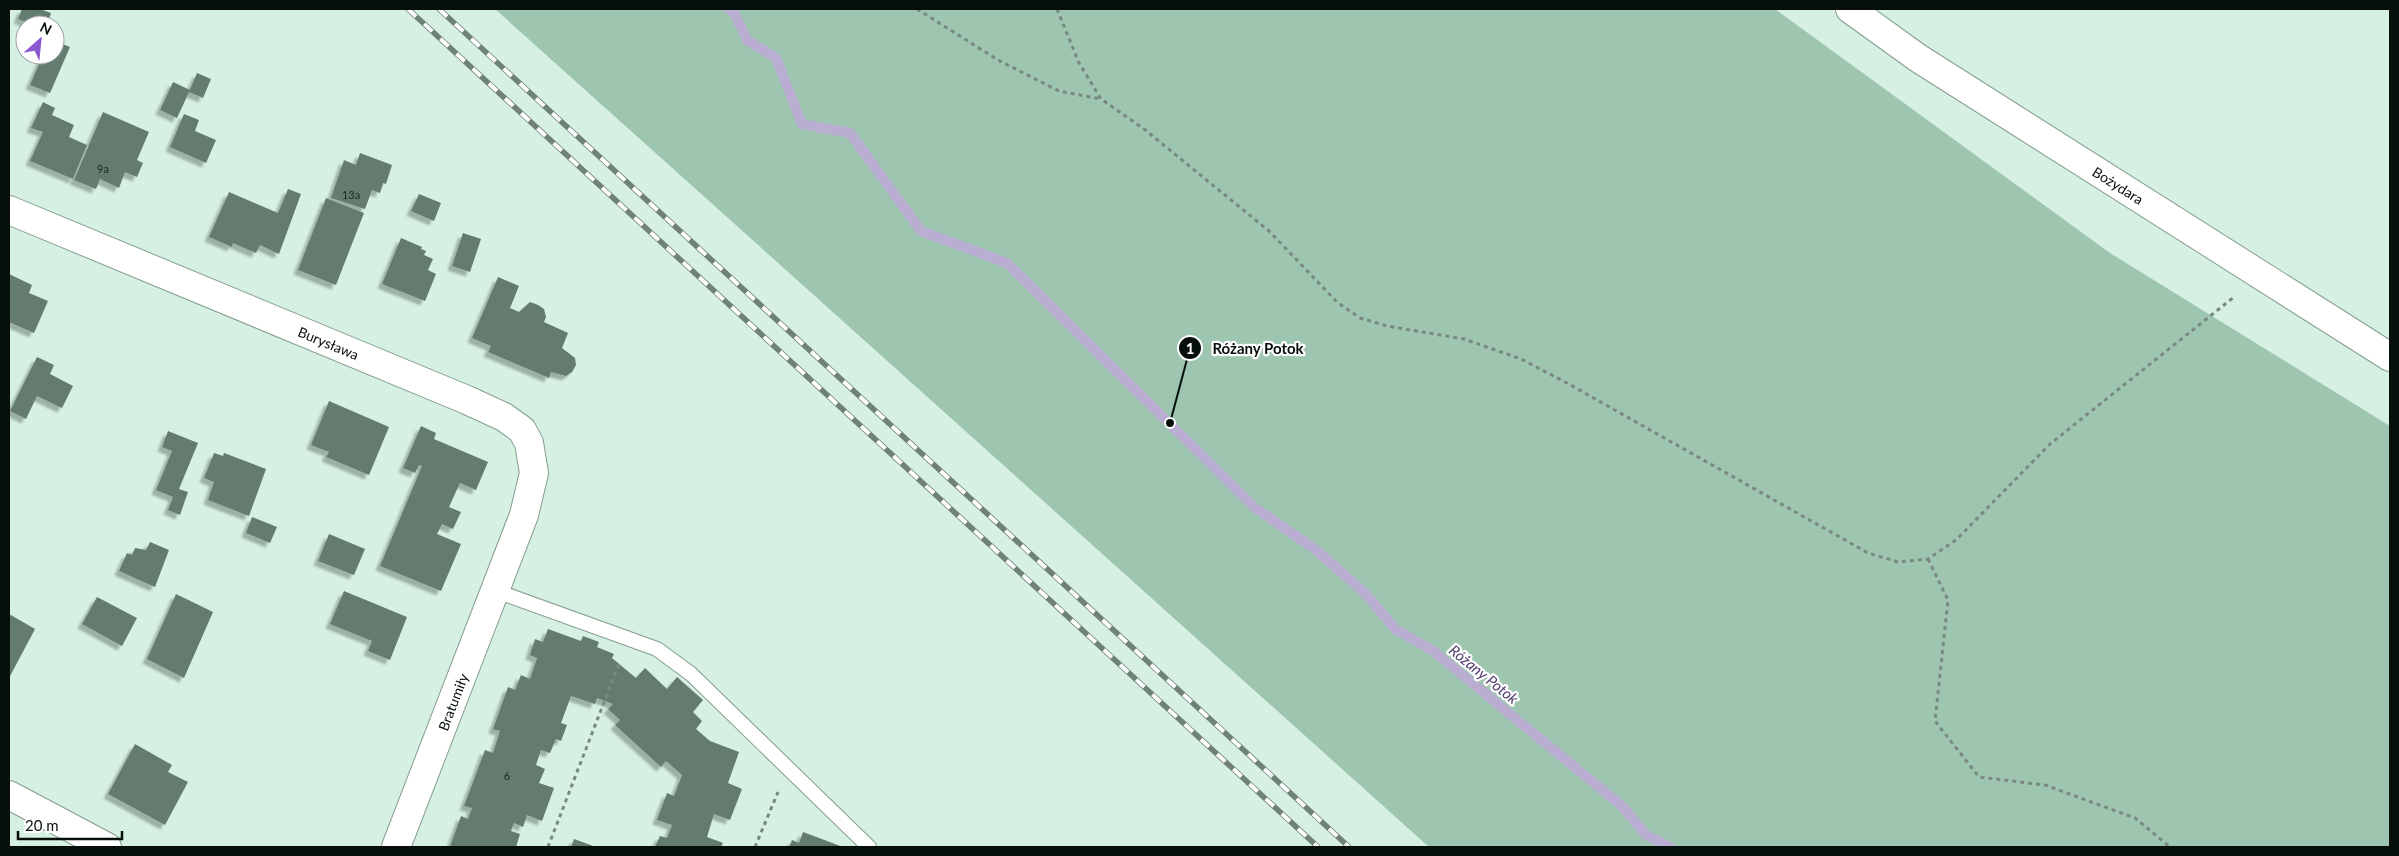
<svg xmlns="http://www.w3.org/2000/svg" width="2399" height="856" font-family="Lato,sans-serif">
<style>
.forest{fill:#9ec5b0}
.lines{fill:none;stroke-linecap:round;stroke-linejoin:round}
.stream{stroke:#b9add1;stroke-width:10}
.building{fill:#637b6e;filter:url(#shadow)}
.lane-casing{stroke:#849d8f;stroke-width:16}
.street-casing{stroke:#849d8f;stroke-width:30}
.path{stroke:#788a7f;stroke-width:3;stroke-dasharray:4 4;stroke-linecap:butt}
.lane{stroke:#fff;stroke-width:14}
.street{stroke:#fff;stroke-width:28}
.rail-casing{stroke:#708177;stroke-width:5.5}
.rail{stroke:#fff;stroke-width:4;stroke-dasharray:11;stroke-linecap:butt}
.labels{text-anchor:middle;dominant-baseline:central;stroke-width:4.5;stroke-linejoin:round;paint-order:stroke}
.number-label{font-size:11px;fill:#1e2a23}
.street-label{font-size:14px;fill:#070f0a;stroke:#fff}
.water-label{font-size:15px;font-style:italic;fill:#4e3b6b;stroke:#fff}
.leader{fill:none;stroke:#070f0a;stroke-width:2}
.callout-dot{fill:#070f0a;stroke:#fff;stroke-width:2}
.mark-label{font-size:15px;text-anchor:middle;font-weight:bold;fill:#fff}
.callout-label{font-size:15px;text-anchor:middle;font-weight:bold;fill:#070f0a;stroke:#fff;stroke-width:4.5;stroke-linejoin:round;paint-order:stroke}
</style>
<defs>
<filter id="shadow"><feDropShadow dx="-4.5" dy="4.5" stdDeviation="1" flood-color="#0004"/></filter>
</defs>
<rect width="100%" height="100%" fill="#d6f0e1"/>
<path class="forest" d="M495,9H1775L2110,253L2390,426V847H1429Z"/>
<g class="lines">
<path class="stream" d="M729,9L735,14L747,40L776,58L802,124L850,133L921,231L1007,263L1254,507L1316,550L1366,594L1395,629L1432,650L1622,806L1646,835L1670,847"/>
</g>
<path class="building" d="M22,9H40L51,13L47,25H33L18,19Z
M55,41L70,47L50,93L30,85L43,55H55Z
M197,73L211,79L203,98L189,92Z
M173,82L190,90L177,118L160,110Z
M43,102L55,108L52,115L74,125L69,137L87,145L73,179L30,161L43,132L31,128Z
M103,112L149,132L137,160L143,163L137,177L125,172L119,188L100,179L96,189L74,180Z
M184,114L199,120L195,131L216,140L206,163L170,147Z
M360,153L392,165L386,184L383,183L380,193L372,190L365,209L331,198L344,160L356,165Z
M288,189L301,194L279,254L260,245L256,253L233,243L232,247L209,237L229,192L278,213Z
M419,194L441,203L434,221L411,211Z
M326,198L364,213L336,285L298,270Z
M463,233L481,239L470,272L452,266Z
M401,238L422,247L421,249L426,251L424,255L433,259L428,270L436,274L425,301L382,284Z
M9,274L32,285L29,293L48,301L34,333L9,322Z
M498,277L519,286L510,308L519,312L530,302L538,305L544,309L546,317L544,322L568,333L562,348L575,358L576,365L572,372L566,376L551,372L549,378L488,352L491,346L472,338Z
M37,357L54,365L50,374L73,386L62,408L37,396L26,419L10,411Z
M329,401L389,427L369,475L326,457L329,452L311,445Z
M421,426L436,433L434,439L488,462L476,490L460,483L449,507L461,512L453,529L442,524L437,534L461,544L441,591L380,566L422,466L419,465L415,473L403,468Z
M168,431L198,443L179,489L188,492L180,515L168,510L173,497L156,490L172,451L162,447Z
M214,453L223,456L224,453L266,469L249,516L208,500L214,482L204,478Z
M252,517L277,527L270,543L246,533Z
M329,534L365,549L354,575L318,561Z
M150,542L169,550L155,587L119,571L127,553L132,555L135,548L146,550Z
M344,591L407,617L390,660L368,651L372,641L330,624Z
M176,594L213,612L184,678L147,659Z
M97,597L137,618L122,646L82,624Z
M9,614L35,629L9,678Z
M548,629L581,641L583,636L599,642L597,647L614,654L612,658L636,678L645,668L667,689L677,677L703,700L693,712L702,721L696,729L710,741L739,752L728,783L742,789L730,820L714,814L707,837L723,843L721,847H655L660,836L667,838L672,825L657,820L667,793L674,796L682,775L666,761L661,767L615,725L620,720L608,709L613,704L597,698L595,704L571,696L561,723L567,725L561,741L556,739L550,753L541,750L536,765L545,769L539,783L554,788L542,821L527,815L523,827L514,823L511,831L520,834L516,847H450L461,816L468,819L472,808L464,806L485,750L493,753L500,731L493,729L508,687L515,690L521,675L530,679L537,658L530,655L535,639L543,642Z
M135,744L172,765L168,772L188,782L165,825L108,794Z
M803,832L843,847H789L792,840L799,843Z
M574,839L596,847H571Z"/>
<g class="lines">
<g class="lane-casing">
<path id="lane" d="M496,591L657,649L691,674L869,847"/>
</g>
<g class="street-casing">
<g id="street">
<path id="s1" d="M1850,9L1918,58L2390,357"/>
<path id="s2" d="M9,210L467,400L504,417L522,430L529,443L534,473L524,515L396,847"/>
<path d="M9,795L107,847"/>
</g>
</g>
<path class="path" d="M917,9L998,60L1059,91L1101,99
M1057,9L1079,63L1101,99L1144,129L1269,231L1337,302L1360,318L1387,326L1464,339L1521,359L1567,383L1868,553L1898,562L1928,559L1956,540L2050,444L2234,297
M1928,559L1948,600L1935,721L1979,777L2045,785L2135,818L2170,847
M548,847L620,661
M755,847L778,792"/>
<use href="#lane" class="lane"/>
<use href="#street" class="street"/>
<g class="rail-casing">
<path id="rail" d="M408,9L1318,847
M439,9L1349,847"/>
</g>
<use href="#rail" class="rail"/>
</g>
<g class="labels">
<g class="number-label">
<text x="103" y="168">9a</text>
<text x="351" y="194">13a</text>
<text x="507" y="775">6</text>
</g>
<g class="street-label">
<text stroke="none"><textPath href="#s1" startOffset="321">Bożydara</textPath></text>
<text stroke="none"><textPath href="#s2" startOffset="346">Burysława</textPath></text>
<text transform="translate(453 702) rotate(-69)">Bratumiły</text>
</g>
<g class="water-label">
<text transform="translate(1484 674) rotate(39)">Różany Potok</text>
</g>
</g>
<path class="leader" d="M1170 423L1190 348"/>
<g class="callout-dot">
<circle cx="1170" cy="423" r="5"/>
<circle cx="1190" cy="348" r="12"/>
</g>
<g class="mark-label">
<text x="1190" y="354">1</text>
</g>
<g class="callout-label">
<text x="1258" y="354">Różany Potok</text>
</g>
<rect width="2399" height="856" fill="none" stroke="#070f0a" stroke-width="20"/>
<g transform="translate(40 40) rotate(27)"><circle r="24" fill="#ffffff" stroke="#9c9f9d"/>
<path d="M0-4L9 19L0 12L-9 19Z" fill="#8c58d0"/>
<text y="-8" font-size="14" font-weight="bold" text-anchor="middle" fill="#070f0a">N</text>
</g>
<path d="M18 831v8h104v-8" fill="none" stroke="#070f0a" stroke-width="2.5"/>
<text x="25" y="831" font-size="15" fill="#070f0a" stroke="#ffffff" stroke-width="4" paint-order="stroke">20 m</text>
</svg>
